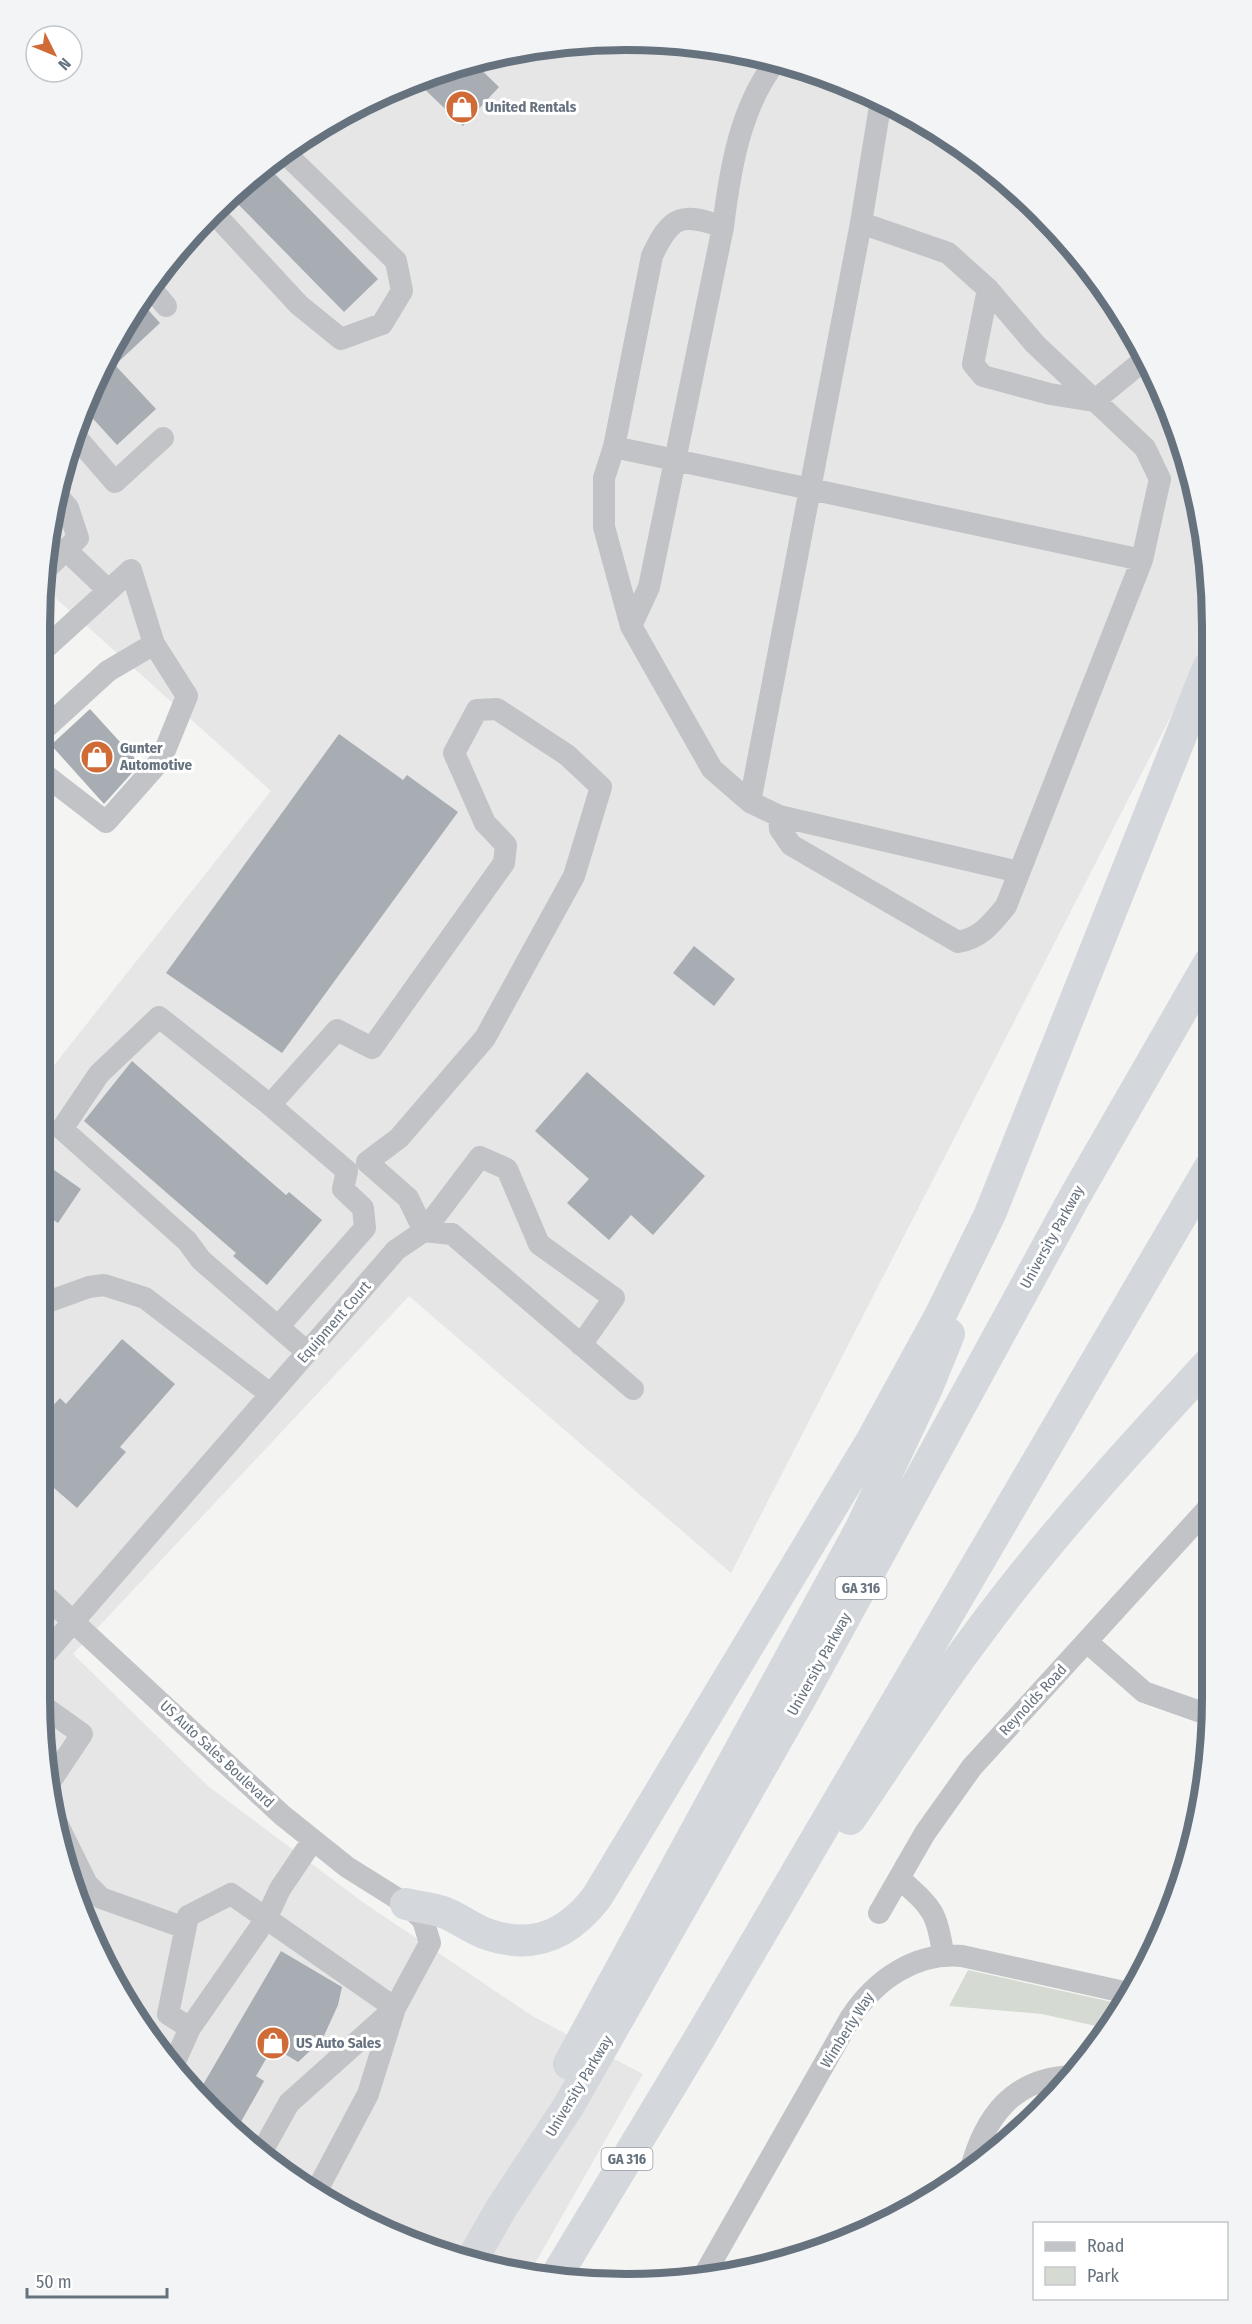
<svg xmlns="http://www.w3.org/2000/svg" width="1252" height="2324" font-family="'Fira Sans Condensed',sans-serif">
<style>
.built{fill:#e5e6e5}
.green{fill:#d5dbd3}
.building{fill:#a7adb3}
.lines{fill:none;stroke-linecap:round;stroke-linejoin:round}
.minor{stroke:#c1c3c6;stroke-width:22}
.highway{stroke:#d4d7db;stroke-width:32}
.labels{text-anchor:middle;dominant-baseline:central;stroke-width:6;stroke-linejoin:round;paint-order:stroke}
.shield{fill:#fff;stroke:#959ca5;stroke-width:1.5}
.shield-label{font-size:14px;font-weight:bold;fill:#67727f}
.poi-label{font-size:15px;font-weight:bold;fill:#67727f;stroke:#fff;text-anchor:start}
.street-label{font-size:15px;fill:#67727f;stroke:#fff}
.rim{fill:none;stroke:#67727f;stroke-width:8}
</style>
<rect width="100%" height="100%" fill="#f4f5f2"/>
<path class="built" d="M587,40L702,44L814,70L919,117L1041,211L1114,300L1182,437L1208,550V644L731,1573L409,1296L73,1654L208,1786L364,1903L534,2017L643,2074L529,2274L474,2265L401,2240L300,2186L239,2139L161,2056L117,1991L70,1887L50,1812L39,1698L40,1083L271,791L41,585L59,474L117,333L184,239L268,161L366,100L474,59Z"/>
<path class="green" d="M968,1970L1126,2005L1109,2029L1042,2014L949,2006Z"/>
<path class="building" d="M471,60L499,87L463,126L416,81Z
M271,170L378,279L344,312L237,203Z
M140,301L160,323L115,365L156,409L117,445L85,410L117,333Z
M90,709L140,764L104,804L51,745Z
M339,734L403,780L407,775L458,812L282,1053L166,973Z
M694,946L735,979L714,1006L673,973Z
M132,1061L286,1195L289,1192L322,1220L267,1285L233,1256L236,1253L84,1121Z
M587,1072L705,1176L653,1235L631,1215L609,1240L567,1203L589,1179L535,1131Z
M40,1160L81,1189L58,1223L40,1211Z
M122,1339L175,1384L120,1447L126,1452L77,1508L54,1488L39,1505V1421L60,1398L66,1404Z
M281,1951L342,1987L338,2005L322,2040L298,2062L273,2047L256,2076L264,2081L234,2134L197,2095Z"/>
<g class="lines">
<path class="minor" d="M881,100L861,223L750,802L779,816L1019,872
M213,212L299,305L341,339L382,324L402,291L396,261L283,151
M150,287L166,306
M988,289L973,364L983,376L1050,394L1094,401L1144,360
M75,436L115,482L163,438
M614,447L652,256C671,215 682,212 723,227
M67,551L108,590
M43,572L78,538L68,508L56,494
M631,626L649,587L723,227C730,170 740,107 776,61
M40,733L108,671L154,644
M40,771L106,822L161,760L187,696L154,644L131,570L40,653
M750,802L712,769L631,626L604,527V478L614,447L1142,560
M779,816L780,829L791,845L958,942C981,938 991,924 1006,906L1142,560L1160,479L1145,448L1035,344L988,289L948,253L861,223
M270,1105L337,1030L372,1048L504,863L506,845L485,823L454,753L477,710L497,709L567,755L601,787L574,876L485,1038L399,1138L367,1162L408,1198L424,1231L480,1157L507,1169L539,1244L614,1298L581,1345
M39,1305L89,1287L104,1285L145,1298L270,1394
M278,1327L365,1228L363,1208L343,1189L347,1171
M307,1352L201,1260L187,1241L62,1129L99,1074L159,1017L270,1105L347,1171
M39,1590L282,1815L347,1867L406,1904L423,1920L430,1943L395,2008L368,2094L315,2194
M1087,1642L1144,1692L1212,1716
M39,1661L396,1250L424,1231L452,1234L633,1389
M40,1704L82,1734L48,1785
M50,1809L87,1884L101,1898L185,1928
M899,1878C931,1907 937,1910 943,1954
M879,1913L925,1833L972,1767L1211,1505
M190,2028L266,1919L280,1889L313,1840
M172,2068L190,2028L168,2014L188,1916L231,1894L395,2008
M260,2155L289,2103L394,2009
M970,2172C984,2118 1012,2078 1073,2076
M703,2277L851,2017C876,1979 916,1952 962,1956L1133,1994"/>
<path class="highway" d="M850,1819C892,1758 932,1694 977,1635C1048,1538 1130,1449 1211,1361
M406,1904C418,1907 431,1908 443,1912C457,1917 469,1927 484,1933C532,1951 567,1936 597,1897L872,1440L940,1316L990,1214L1208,668
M569,2064L860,1530L927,1388L949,1334
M470,2263L502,2207L568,2107L801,1697L1075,1196L1209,963
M555,2278L699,2039L1210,1167"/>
</g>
<defs>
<g id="shop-disc" transform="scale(1.725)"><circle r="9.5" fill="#d06a36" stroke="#fff"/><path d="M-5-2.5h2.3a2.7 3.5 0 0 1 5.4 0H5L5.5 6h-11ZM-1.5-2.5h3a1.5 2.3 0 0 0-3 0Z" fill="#fff"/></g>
</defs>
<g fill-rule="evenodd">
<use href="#shop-disc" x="462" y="107"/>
<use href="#shop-disc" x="97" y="757"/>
<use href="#shop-disc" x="273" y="2043"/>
</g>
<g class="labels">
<g class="shield">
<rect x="835.5" y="1577" width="51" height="22" rx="4.5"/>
<rect x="601.5" y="2148" width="51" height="22" rx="4.5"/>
</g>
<g class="shield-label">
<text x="861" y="1588">GA 316</text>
<text x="627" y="2159">GA 316</text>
</g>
<g class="poi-label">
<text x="485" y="107">United Rentals</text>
<text x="120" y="748">Gunter<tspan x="120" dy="17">Automotive</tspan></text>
<text x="296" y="2043">US Auto Sales</text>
</g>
<g class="street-label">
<text transform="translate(1052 1237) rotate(-61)">University Parkway</text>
<text transform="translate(334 1322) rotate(-49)">Equipment Court</text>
<text transform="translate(819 1664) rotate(-61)">University Parkway</text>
<text transform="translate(1033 1700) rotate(-47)">Reynolds Road</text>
<text transform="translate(217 1754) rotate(43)">US Auto Sales Boulevard</text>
<text transform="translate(847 2030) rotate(-58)">Wimberly Way</text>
<text transform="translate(579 2086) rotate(-59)">University Parkway</text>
</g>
</g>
<path d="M0 0H1252V2324H0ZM626 50H626A576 576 0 0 1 1202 626V1698A576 576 0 0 1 626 2274H626A576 576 0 0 1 50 1698V626A576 576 0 0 1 626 50Z" fill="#f3f4f5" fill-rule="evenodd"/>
<path class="rim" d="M626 50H626A576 576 0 0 1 1202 626V1698A576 576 0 0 1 626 2274H626A576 576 0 0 1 50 1698V626A576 576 0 0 1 626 50Z"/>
<rect x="1033" y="2222" width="195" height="78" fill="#ffffff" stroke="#c2c7cc" stroke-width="1.5"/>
<rect x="1045" y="2242" width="30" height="9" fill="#c1c3c6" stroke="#c2c7cc" stroke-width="1.5"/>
<text x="1087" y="2252" font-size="18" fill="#67727f">Road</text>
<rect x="1045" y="2267" width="30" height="18" fill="#d5dbd3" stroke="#c2c7cc" stroke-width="1.5"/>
<text x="1087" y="2282" font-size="18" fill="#67727f">Park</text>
<g transform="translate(54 54) rotate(133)"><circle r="28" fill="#ffffff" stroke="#c2c7cc" stroke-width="1.5"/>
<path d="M0-4.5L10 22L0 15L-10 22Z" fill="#d06a36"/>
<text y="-9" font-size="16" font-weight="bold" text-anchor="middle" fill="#67727f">N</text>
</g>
<path d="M27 2288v9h140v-9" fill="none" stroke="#67727f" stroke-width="3"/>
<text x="36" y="2288" font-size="18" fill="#67727f" stroke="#ffffff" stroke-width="4.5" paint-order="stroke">50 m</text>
</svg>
